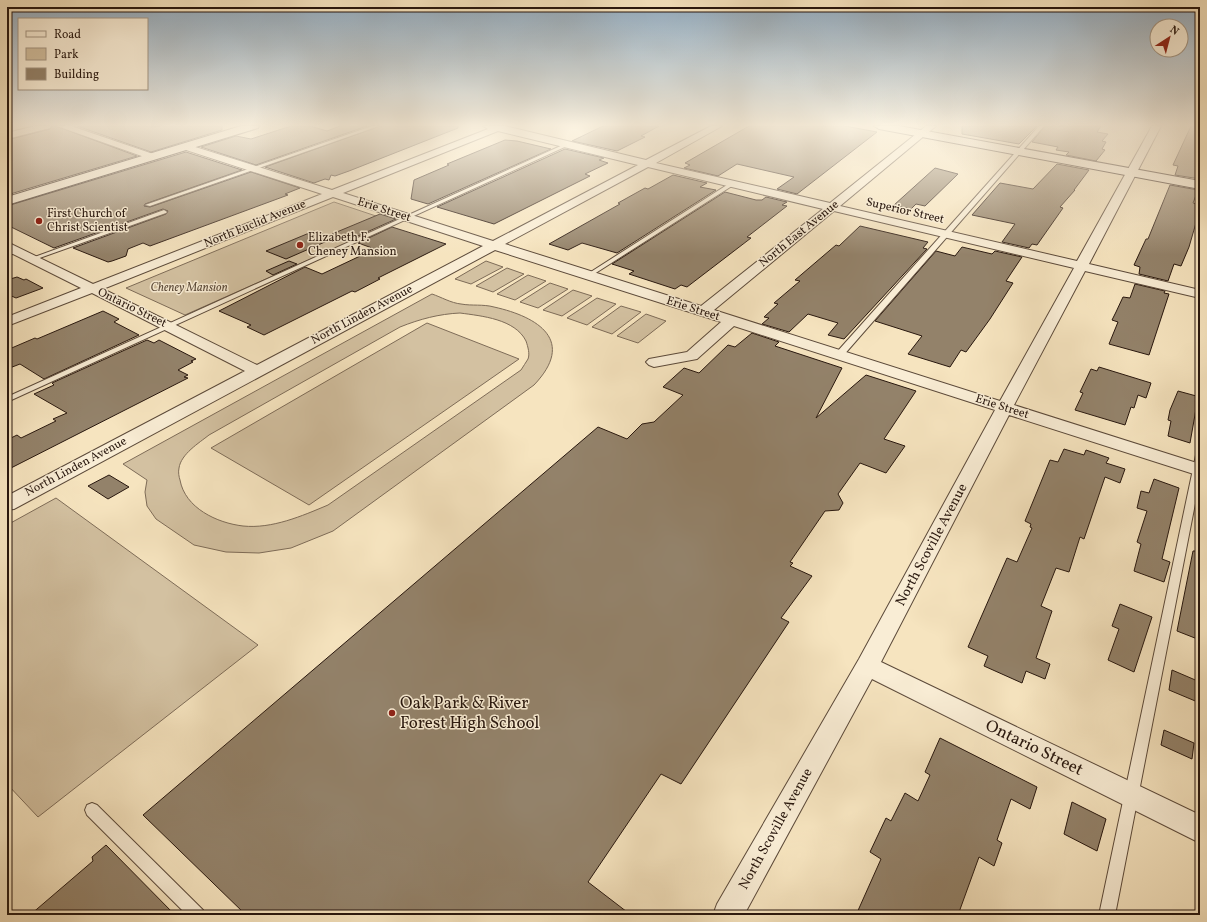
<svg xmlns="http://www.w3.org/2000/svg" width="1207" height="922" font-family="Vollkorn,serif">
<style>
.green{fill:#d3c1a1;stroke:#7e6c58;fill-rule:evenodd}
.building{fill:#93826a;stroke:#28170e}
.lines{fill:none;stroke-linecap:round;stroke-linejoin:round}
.lane-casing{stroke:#5c4a3a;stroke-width:2}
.street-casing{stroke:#5c4a3a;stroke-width:2}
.secondary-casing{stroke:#28170e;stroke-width:2}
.lane{fill:#f9edd5;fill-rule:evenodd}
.street{fill:#f9edd5;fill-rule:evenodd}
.secondary{fill:#f9edd5;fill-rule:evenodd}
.poi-dot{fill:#8f2418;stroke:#f9edd5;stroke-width:1.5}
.labels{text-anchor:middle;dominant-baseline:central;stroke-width:3;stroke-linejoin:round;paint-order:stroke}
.far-street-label{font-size:12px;fill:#28170e;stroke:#f9edd5}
.far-poi-label{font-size:12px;fill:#28170e;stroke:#f9edd5;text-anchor:start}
.far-park-label{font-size:12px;font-style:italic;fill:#5b4a3a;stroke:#f9edd5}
.street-label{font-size:14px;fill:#28170e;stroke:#f9edd5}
.near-poi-label{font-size:17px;fill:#28170e;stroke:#f9edd5;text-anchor:start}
.near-street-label{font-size:17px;fill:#28170e;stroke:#f9edd5}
</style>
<rect width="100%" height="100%" fill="#f6e4bf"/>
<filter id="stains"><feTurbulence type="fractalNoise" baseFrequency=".005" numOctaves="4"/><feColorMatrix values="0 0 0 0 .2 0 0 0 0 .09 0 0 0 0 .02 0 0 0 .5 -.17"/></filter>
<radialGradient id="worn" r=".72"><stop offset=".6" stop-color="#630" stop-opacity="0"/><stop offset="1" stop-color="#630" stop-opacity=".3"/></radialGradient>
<path class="green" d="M334,202L394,222L185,315L126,288Z
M486,261L503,267L471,284L455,279Z
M507,268L524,274L493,292L476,286Z
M528,275L546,281L515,300L497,294Z
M550,283L568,289L538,308L520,302Z
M573,290L592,296L562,316L543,310Z
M432,294C441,297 451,303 461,304C472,306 483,304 494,307C539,317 576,341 534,385L333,531L291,548L259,553L226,552L194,545L156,519L147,506L145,492L147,480L123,464ZM460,313C482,316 515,319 526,341C528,347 530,354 528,359C526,363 523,366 521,370L328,505C302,516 272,529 243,526C217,523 185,508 180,480C179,477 178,472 179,468C181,454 199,443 209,435L400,327C420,319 439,314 460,313Z
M597,298L616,304L587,325L567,318Z
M621,306L641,312L612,334L592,327Z
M646,314L666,321L638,343L617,336Z
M427,323L519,359L309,505L211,448Z
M56,498L258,645L38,817L7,784V525Z"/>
<path class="building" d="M52,126H56L137,156L7,195V140L50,129Z
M77,126H222V130L151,152Z
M291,126H310L327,131L340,126H367L256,165L201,147L236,136L251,139Z
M380,126H458V128L349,171L335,176L331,175L329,180L325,179L314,183L265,167Z
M603,126H659L641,136L645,137L617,151L572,141Z
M749,126H845L877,132L797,194L777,189L794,177L737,164L718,176L684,168L690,165L685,163Z
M962,126H1037L1019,144L962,134Z
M1045,126H1101L1097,132L1108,134L1102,141L1106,142L1102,149L1105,150L1096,161L1066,155L1069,152L1056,150L1058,147L1032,142Z
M1191,126H1200V179L1175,175L1178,166L1173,165Z
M505,140L517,141L551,149L428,204L411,199L414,180L449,165L447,164Z
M565,149L604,158L599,160L608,163L585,174L590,176L494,224L437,207Z
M186,152L242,170L145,204L144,206L150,207L251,172L300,188L285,194L288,195L150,246L143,243L128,249L126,256L112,261L108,262L73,248L166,214L168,211L163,209L54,248L7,225V206Z
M1057,164L1089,170L1074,190H1075L1060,207L1063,208L1037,245L1032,244L1029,248L1002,242L1015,224L972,215L1000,183L1033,189Z
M935,168L958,174L925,206L916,204L911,209L894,205Z
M673,175L707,183L700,187L716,190L617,253L582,243L568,250L549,244L620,204L618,203L645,188L648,189Z
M1170,185L1198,190L1193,203L1200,205V209L1189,247L1181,266L1174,264L1168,281L1139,274L1140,267L1134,265L1146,239H1148Z
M725,192L756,200H762L766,197L787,202L782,205L787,206L747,237L751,238L687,287L681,285L675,289L629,274L634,271L612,264Z
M380,214L396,219L349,240L332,234Z
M860,226L928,242L923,248L927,249L844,339L828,335L838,323L808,314L789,332L762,324L769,318L764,317L778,304L774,303L800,281L795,280L836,245L839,246Z
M392,227L446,244L378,278L380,279L355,292L352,291L264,335L247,327L251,325L219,311L305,267L322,274L375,249L358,243Z
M314,231L334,238L286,259L266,251Z
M962,247L992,254L995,251L1022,257L1006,281L1013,283L990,319L966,352L961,350L950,367L908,354L922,336L875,321L936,251L955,256Z
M289,261L297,264L273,275L266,271Z
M17,277L24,280L26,279L43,288L16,298L7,294V280Z
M1135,284L1165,291L1164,293L1169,294L1149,355L1109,344L1118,322L1112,320L1116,312L1123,297L1130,298Z
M103,311L119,319L114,322L139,335L44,379L20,364L7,369V350L35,338L37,339Z
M752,333L779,342L775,346L842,368L816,418L866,375L916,391L884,439L905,446L886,473L860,463L838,494L843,503L839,510L825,511L790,562L793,563L790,566L812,576L781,618L789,622L681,784L661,774L588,882L631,915H246L143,815L598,427L627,439L642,424L654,422L683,395L663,387L684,368L699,373L728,345L735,347Z
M147,340L154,343L159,340L196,359L191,361L193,362L178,370L188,375L184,377L188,378L7,470V440L17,435L21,438L56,421L53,419L67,413L34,394L54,385L52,383Z
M1099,367L1151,383L1146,398L1138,395L1134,408L1131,407L1125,425L1075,410L1083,393L1080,392L1091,369L1097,371Z
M1178,391L1200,397L1196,409L1190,443L1168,436L1171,421L1168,420L1170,410Z
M1064,449L1084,455L1086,450L1109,458L1106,463L1125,469L1120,483L1105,477L1084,539L1080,537L1069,572L1056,568L1041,606L1052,611L1036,658L1050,664L1045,679L1026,671L1022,683L984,666L988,656L968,647L1007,558L1017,562L1032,528L1030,527L1031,524L1025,521L1050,460L1058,462Z
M109,475L129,487L108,499L88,486Z
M1154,479L1179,488L1162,559L1170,562L1164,582L1134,571L1141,544L1137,542L1147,511L1137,508L1141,491L1149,493Z
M1193,551H1200V640L1177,631Z
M1120,604L1152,617L1134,672L1108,660L1119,629L1112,626Z
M1172,670L1200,682V703L1169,690Z
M1164,730L1194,743L1192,759L1161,745Z
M940,738L1037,787L1030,809L1011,799L997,840L1002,843L994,866L979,857L958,915H856L881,859L870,852L886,818L891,821L905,793L918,801L930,775L925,772Z
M1072,802L1106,819L1097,851L1064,834Z
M106,845L175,915H30L93,861L92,857Z"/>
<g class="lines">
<g class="lane-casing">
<path id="lane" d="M372,126H379L150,206L145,205Z
M1039,126H1044L842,357H836V353Z
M565,144L569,145L7,402V397Z
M730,183L735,184L591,276L586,275Z
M164,210L167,212L166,213L34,260L29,259Z
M16,249L19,251L18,252L7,256V252Z
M1200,452V478L1115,915H1099L1196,455Z
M92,803L97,805L203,910L206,915H187L87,815L85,810L87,805Z"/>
</g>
<g class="street-casing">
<path id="street" d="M35,126H51L50,128L7,139V133Z
M57,126H71L156,155L158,157L153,160L150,159Z
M483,126H505L646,160L711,126H722L656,163L830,203L926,126H936L840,206L1077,261L1152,126H1161L1089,264L1200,290V298L1085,271L1014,405L1200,464V476L1009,415L881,662L1200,815V843L872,679L744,915H713L717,904L859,659L995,410L734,326L697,359L654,367L649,365L646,362L649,359L687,352L721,322L495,250L14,509L7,510V496L245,371L92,293L7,326V317L81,288L7,251V242L93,284L322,194L183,149L181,147L183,145H189L332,190L488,129ZM498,131L638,165L493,241L343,193ZM648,167L823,209L701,306L505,244ZM333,197L483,246L257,365L103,289ZM834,211L1074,268L1000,401L714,310Z"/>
</g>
<g class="secondary-casing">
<path id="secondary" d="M241,126H259L258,128L7,205V197Z
M874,126H899L1200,181V189L879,129Z"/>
</g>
<use href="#lane" class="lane"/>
<use href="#street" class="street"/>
<use href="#secondary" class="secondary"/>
</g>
<linearGradient id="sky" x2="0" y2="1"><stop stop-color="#91abc0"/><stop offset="0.49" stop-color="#fbf3e2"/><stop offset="1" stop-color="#fbf3e2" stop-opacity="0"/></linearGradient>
<rect width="1207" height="255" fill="url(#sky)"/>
<g class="poi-dot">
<circle cx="39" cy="221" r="4"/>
<circle cx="300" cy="245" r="4"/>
<circle cx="392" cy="713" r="4"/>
</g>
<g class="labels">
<g class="far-street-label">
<text transform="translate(384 210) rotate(18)">Erie Street</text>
<text transform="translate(905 211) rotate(13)">Superior Street</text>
<text transform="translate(255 224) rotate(-22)">North Euclid Avenue</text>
<text transform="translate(799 234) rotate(-39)">North East Avenue</text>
<text transform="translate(132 308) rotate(26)">Ontario Street</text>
<text transform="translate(693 309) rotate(18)">Erie Street</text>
<text transform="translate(362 315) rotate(-28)">North Linden Avenue</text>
<text transform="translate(1002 407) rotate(18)">Erie Street</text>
<text transform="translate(76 467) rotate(-28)">North Linden Avenue</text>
</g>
<g class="far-poi-label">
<text x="47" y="214">First Church of<tspan x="47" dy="14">Christ Scientist</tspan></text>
<text x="308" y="238">Elizabeth F.<tspan x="308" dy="14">Cheney Mansion</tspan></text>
</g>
<g class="far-park-label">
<text x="189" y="288">Cheney Mansion</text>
</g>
<g class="street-label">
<text transform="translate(932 545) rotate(-62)">North Scoville Avenue</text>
<text transform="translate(776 829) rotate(-61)">North Scoville Avenue</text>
</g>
<g class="near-poi-label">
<text x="400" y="703">Oak Park &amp; River<tspan x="400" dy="20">Forest High School</tspan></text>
</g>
<g class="near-street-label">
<text transform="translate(1034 748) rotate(26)">Ontario Street</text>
</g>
</g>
<rect width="1207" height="922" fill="none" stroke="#f6e4bf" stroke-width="24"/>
<rect x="8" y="8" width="1191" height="906" fill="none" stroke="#28170e" stroke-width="2"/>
<rect x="12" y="12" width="1183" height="898" fill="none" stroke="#28170e"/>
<rect x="18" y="18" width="130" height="72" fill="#f9edd5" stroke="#a59785"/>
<rect x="26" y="31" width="20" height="6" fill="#f9edd5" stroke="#a59785"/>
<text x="54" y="38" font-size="12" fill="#28170e">Road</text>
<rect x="26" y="48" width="20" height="12" fill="#d3c1a1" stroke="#a59785"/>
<text x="54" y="58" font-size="12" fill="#28170e">Park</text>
<rect x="26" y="68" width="20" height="12" fill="#93826a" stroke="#a59785"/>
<text x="54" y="78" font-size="12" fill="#28170e">Building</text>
<g transform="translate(1169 38) rotate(36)"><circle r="19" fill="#f9edd5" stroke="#a59785"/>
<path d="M0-3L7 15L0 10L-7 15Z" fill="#8f2418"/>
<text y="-6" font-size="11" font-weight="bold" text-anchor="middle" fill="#28170e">N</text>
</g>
<rect width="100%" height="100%" filter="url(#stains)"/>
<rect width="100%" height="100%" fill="url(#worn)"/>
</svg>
